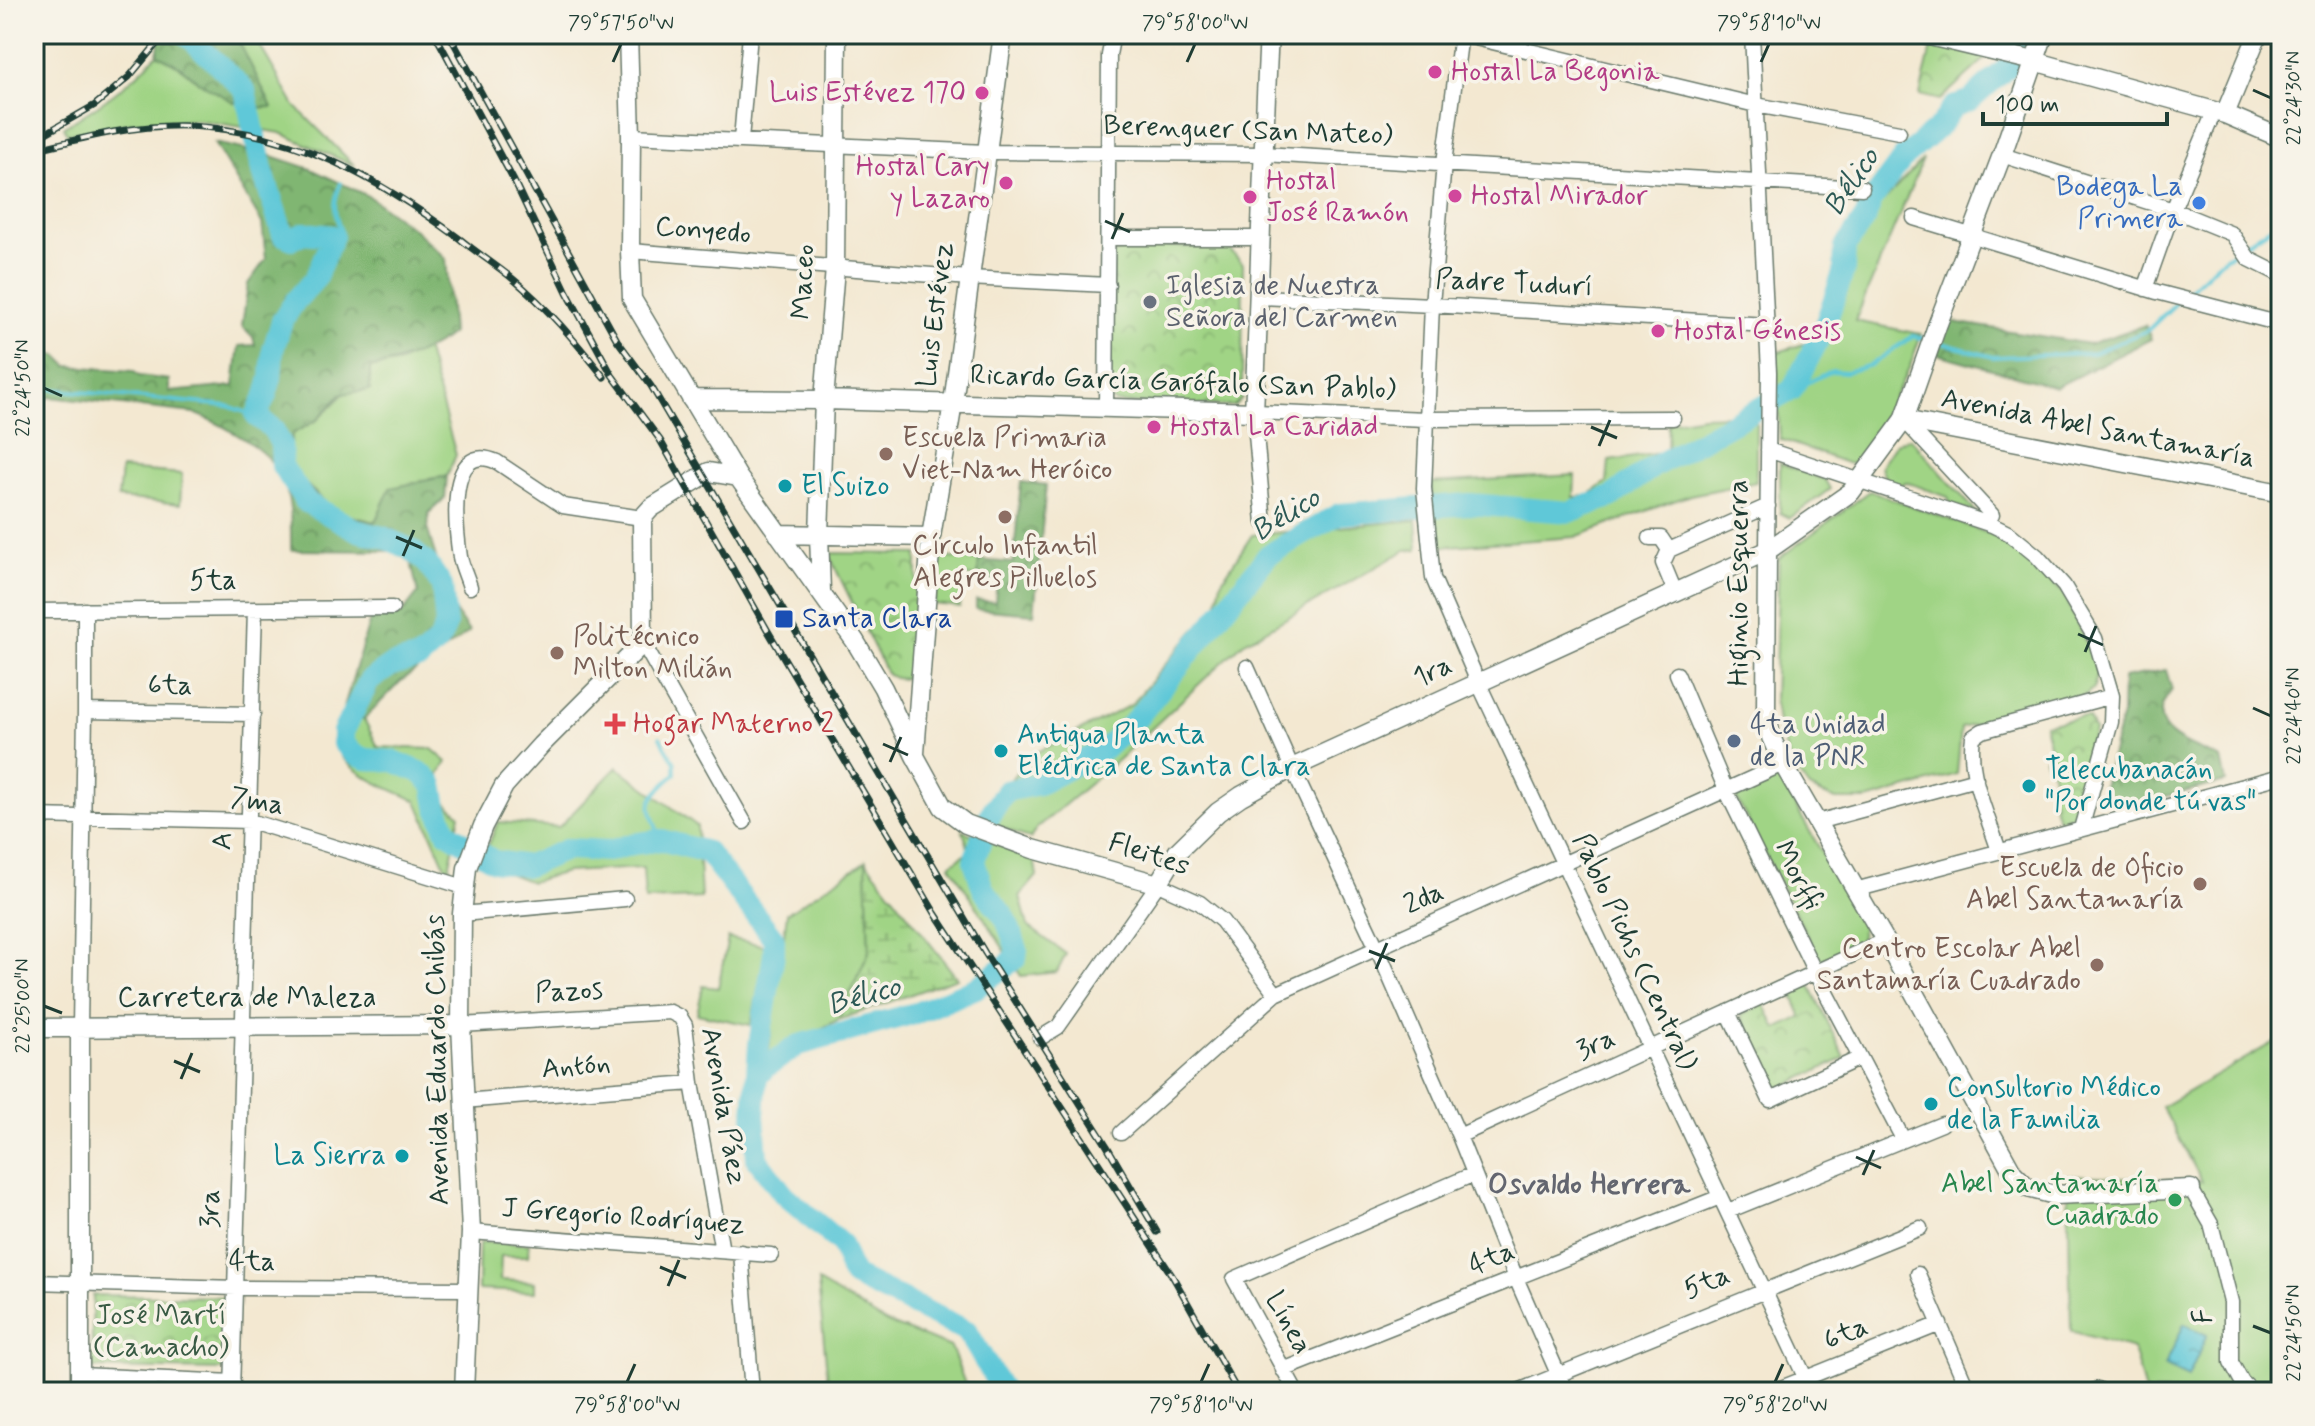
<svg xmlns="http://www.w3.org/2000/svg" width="2315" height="1426" font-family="Mynerve,sans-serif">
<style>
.green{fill:#a0d485;stroke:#60885c;stroke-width:2}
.forest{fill:url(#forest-crowns);stroke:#507a53;stroke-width:2}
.wetland{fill:url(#wetland-marsh);stroke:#60885c;stroke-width:2}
.park{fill:url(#park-crowns);stroke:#60885c;stroke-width:2}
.water{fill:url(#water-ripples);stroke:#3e8286;stroke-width:2}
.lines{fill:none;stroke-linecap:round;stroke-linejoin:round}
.stream{stroke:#5ec8d8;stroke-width:4}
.river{stroke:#5ec8d8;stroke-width:22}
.street-casing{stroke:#69796b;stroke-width:17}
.secondary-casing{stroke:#69796b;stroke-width:21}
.street{stroke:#fff;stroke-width:14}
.secondary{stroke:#fff;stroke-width:18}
.rail-casing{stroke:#1f3d34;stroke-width:7}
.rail{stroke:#f7f3e8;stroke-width:4;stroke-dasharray:12;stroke-linecap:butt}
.ticks{fill:none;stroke:#1f3d34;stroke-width:3}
.hotel-dot{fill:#d1479c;stroke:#f7f3e8;stroke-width:3}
.shop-dot{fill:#3f7fe0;stroke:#f7f3e8;stroke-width:3}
.worship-dot{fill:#6b7280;stroke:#f7f3e8;stroke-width:3}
.education-dot{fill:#8d6e63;stroke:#f7f3e8;stroke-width:3}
.culture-dot{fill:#0f9aa8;stroke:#f7f3e8;stroke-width:3}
.transit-dot{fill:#1a4fb4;stroke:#f7f3e8;stroke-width:3}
.health-dot{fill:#e0444e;stroke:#f7f3e8;stroke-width:3}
.service-dot{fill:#5c6f8a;stroke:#f7f3e8;stroke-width:3}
.leisure-dot{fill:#2e9e5b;stroke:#f7f3e8;stroke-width:3}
.labels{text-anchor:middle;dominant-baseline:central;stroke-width:7;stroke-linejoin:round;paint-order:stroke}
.hotel-label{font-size:28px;fill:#b23c85;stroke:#f7f3e8;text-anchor:start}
.street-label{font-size:28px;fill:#1f3d34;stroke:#f7f3e8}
.shop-label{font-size:28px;fill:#366cbe;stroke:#f7f3e8;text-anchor:end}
.worship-label{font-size:28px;fill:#5b616d;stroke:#f7f3e8;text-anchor:start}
.education-label{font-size:28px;fill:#785e54;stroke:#f7f3e8;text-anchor:start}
.culture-label{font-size:28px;fill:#0d838f;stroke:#f7f3e8;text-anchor:start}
.transit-label{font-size:28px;fill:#164399;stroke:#f7f3e8;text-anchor:start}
.health-label{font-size:28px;fill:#be3a42;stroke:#f7f3e8;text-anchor:start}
.service-label{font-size:28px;fill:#4e5e75;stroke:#f7f3e8;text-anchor:start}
.leisure-label{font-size:28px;fill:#27864d;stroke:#f7f3e8;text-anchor:end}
.park-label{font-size:28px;fill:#395b44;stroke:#f7f3e8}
.water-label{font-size:30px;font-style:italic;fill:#2c5955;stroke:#f7f3e8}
.neighbourhood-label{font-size:30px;font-weight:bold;fill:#636670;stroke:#f7f3e8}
.neatline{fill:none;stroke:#1f3d34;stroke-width:3}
.ticks-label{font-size:20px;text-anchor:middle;fill:#1f3d34}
</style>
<defs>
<pattern id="forest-crowns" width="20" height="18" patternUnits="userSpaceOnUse" patternTransform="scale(2)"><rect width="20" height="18" fill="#80b672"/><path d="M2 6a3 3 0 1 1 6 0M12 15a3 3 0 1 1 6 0" fill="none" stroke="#68955e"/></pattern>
<pattern id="wetland-marsh" width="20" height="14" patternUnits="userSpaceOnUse" patternTransform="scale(2)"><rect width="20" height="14" fill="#a0d485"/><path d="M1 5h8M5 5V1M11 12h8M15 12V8" fill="none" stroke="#82ad6e"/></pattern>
<pattern id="park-crowns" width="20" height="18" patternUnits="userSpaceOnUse" patternTransform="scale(2)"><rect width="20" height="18" fill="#a0d485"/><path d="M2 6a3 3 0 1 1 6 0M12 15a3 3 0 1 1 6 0" fill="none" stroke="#82ad6e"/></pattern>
<pattern id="water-ripples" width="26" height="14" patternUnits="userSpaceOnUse" patternTransform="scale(2)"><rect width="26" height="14" fill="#5ec8d8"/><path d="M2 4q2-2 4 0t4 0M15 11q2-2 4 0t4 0" fill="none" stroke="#4da4b0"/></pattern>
</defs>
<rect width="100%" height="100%" fill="#f7f3e8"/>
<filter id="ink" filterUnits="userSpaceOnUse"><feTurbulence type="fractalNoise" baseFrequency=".0125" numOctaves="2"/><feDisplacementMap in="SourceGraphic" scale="16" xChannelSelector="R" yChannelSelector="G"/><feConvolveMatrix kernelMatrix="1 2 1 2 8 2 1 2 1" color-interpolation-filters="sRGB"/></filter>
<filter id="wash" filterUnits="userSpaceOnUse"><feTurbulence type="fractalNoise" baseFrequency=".006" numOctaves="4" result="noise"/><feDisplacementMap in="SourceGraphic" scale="32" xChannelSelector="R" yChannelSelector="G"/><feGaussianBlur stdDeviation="1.8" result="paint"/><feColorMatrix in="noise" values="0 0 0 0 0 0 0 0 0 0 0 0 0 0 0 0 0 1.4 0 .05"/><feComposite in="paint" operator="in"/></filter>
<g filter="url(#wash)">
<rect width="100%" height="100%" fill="#f3e8d1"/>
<path class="green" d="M235,34H253L295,106L355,166L281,133L198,120L136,122L67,134L64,127C99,106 130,85 157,54L181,67L197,81L271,107Z
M1923,159L1855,321L1921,334L1910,366L1863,458L1849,464L1780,439L1775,353L1810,342L1831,320L1848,270V258L1858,233L1869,226L1877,208Z
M426,348L456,455L447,476L422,480L376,522L337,513L288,468L292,434L317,420L370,368L400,362Z
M1756,414V482L1690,495L1575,537L1435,547L1431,483L1575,475L1574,497L1587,496L1607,482L1609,461L1667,452L1668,422L1703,416Z
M1910,438L1978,514L1951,504L1948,497L1906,482L1900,485L1885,479L1881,466L1896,443Z
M1780,463L1825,480L1830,489L1790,518L1780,513Z
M121,469L182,474L180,504L118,498Z
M1870,491L2010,541L2064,594L2093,658L2097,673L2094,687L2087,694L2078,698L1961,728L1957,774L1867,800H1836L1809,788L1792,765L1780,733L1774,699L1779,558Z
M1416,520L1418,549L1406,550L1243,643L1119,759L1036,829L1030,839L982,819L1018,770L1037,752L1131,705L1217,604L1221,582L1252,535Z
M939,557L979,560L978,577L962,576L960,607L934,604Z
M364,719L378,747L432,749L447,762L437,778L442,798L460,815L448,873L417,801C393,790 338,771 335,740C335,735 339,726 340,721Z
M617,767L697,826L701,898L645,900L643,868L566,872L531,882L481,863L498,822L559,827Z
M1778,776L1863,924L1860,942L1820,961L1735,796Z
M963,831L1034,858L1037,876L1020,896L1028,926L1066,954L1057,972L1021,976L950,865L969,851Z
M866,861L869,952L838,1020L768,1056L787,913Z
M728,938L767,946L751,1025L697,1014L703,986L718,988Z
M2281,1038V1392H2145L2133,1349L2071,1331L2068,1175L2202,1181L2162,1107Z
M482,1242L529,1244L528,1256H501L500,1280L535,1282V1292L478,1290L479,1245Z
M818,1282L887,1323L951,1347L968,1392H829Z"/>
<path class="forest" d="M161,34H235L272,107L244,108L197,81L181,67L157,54Z
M214,143L266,154L311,169L368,196L414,229L446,259L452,333C430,352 399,362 370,368V390L341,394L317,420L292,434L288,468L337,513L375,522L390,488L447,476L445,498L429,513L428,531L450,604L469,632L400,682L364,719L340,721L371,616L401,615L418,593L411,562L394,551L291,550C291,527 292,496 281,475C267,449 221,423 194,413L50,397L34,404V361L38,354L57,355L68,366L133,371L139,376L169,380V392L234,386L239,346L255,345L253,337L242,326L248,284L266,259L262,223Z
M1948,321L2089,344L2145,325L2151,339L2056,387L1937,354Z
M1021,482L1046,485L1034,614L976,609V600L995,602L997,581L978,577L979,560L1013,563Z
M2166,670L2172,690C2137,731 2191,745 2221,759L2226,782L2124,806C2112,804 2105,799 2103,786L2122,715L2123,678Z"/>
<path class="wetland" d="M866,861L957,978L838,1020L869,952Z"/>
<path class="park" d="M1932,43L1987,57L1940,100L1920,95Z
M1128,245L1228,248L1243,264L1242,398L1234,406L1116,403L1108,396L1113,255Z
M828,553L917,554L916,670C908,681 898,681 887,674Z
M2083,717L2089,718L2094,730L2073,815L2058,819L2049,787L2055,785L2050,766H2047L2045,758L2052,756L2044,724Z
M1809,983L1845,1058L1776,1090L1741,1015L1764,1004L1777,1029L1802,1017L1791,992Z
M93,1295L231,1297L230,1370L91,1368Z"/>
<path class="water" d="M2184,1324L2207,1335L2188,1377L2165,1366Z"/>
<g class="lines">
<path class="stream" d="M333,236L341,231C333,212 333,202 341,183
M2185,294L2220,261L2281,220
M1938,342L1993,357L2094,353L2148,330L2176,303
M1792,390L1832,371L1846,372L1871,365L1913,336L1926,339
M34,399L50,389L228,406L256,416
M660,737L675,763V774C644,805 646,799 661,840"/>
<path class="river" d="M186,34L245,90L262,169L283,235L292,239L304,233L333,236L315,279L296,300L282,321L273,350L271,378L266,395L256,416L273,429L281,444L282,466L306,502L358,531L383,537L410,549L427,563L442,586L446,625L439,641L420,658L392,665L369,681L343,732V743L354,754L366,759L393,761L420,772L433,785L437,806L447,832L494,861L528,866L568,849L609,851L633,844L661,840L707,852L774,939V954L759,1044L754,1116L757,1159L784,1195L841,1244L853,1276L967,1331L1003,1392
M757,1077L766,1067L799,1045L919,1012L976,988L1016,958L1017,949L1006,919L983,889L974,861L989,816L1006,791L1039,784L1106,748L1138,717L1268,555L1339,514L1469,504L1569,512L1611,497L1653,467L1792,390L1823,331L1844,270L1845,247L1865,218L1872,200L1904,157L1941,125L1953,107L1971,100L2009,66L2020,34"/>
</g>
</g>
<g filter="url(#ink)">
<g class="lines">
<g class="street-casing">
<path id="street" d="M1459,34L1756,105L1899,132
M1461,34L1444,163L1432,305L1424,488L1433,578L1478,682L1812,1392
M1752,34L1769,372L1767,551
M631,136L986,152L1263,154L1862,188
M741,140L750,34
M2002,155L2173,210L2232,234L2249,259L2281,275
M1914,218L2157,292L2281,324
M1109,238H1262
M630,251L969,278L1108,285
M2145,289L2173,210L2214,112
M1259,297L1432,305L1767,325
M1106,408L1109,55L1113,34
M1904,420L1992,515
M1768,450L1992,525L2010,534L2037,556L2064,586L2095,638L2112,696L2111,722L2081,829
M1264,523L1254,412L1426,419L1673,418
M1650,538H1661L1669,550
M470,587C467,577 462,567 460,557C456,530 445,439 497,462L563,506L642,518
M1675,592L1663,563L1669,550L1768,506
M34,611L392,608
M643,643L744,822
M1247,667L1292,768L1377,948L1459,1136L1516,1278L1566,1392
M1677,674L1726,790L1815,972L1903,1139
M85,711L253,714
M34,816L250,821L464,887
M1817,822L1976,779
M1999,851C1988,816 1967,774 1973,737L1982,731L2112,696
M1855,890L2281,776
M462,914L625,899
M1728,1012L1770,1100L1860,1058
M461,1025L670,1012L680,1017L685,1025L692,1083L722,1251
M80,1027L85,711V610
M1040,1038L1058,1027L1158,884L1200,903L1222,921L1276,994
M463,1101L692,1083
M1121,1133L1276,994L1783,764
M1459,1136L1885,940
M2191,1189L2211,1224L2231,1302V1362L2242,1382L2253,1392
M1728,1211L1942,1124
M471,1232L771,1255
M741,1252L752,1392
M1918,1274L1969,1392
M34,1282L236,1288L470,1289
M1283,1370L1720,1197
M80,1375L233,1382
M232,1392L255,609
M1296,1392L1234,1279L1474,1174
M1516,1392L1920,1228
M1771,1392L1940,1324
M2091,1392L2098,1389"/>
</g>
<g class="secondary-casing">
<path id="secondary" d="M628,34L631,136L630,251L632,299L738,477L855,641L883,688L915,756L943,807L966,824L1033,849L1158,884L1178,851L1218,812L1241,796L1292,768L1767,551L1851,492L1904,420L1937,326L2002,155L2044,34
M1921,34L2034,61L2225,114L2281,138
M2225,114L2258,34
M691,399L824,400L1254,412C1260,286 1262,160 1269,34
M1904,420L2281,493
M778,534L931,537
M1767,551L1766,711L1771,737L1783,764L1885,940L2013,1173L2028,1188L2055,1195L2191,1189
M821,591L819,534L824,400L835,268L837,34
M915,753L931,537L953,403L1003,34
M34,1028L461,1025
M80,1392V1027
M464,1392L471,1232L461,1025L462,914L467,868L483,826L504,786L541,745L643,643L642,518L651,508L709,472L738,477"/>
</g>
<use href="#street" class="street"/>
<use href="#secondary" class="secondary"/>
<g class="rail-casing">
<path id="rail" d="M435,34L514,181L567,292L612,375L660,440L768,631L935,913L1173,1277L1238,1392
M449,34L617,340L651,386L985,953L1107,1146L1157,1232
M34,140L95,105L129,77L165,34
M34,150C86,137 136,124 190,126C294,131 378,178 460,239C477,253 496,265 513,279C547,307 576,342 604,377"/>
</g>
<use href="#rail" class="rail"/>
</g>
</g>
<path class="ticks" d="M613,62L621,44M1187,62L1195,44M1761,62L1769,44M2253,90L2271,98M1105,221L1130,232M1112,239L1123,213M44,388L62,396M1591,427L1617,438M1599,446L1610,420M396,537L422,548M403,556L414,530M2078,634L2103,645M2085,652L2096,626M2253,708L2271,716M883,744L908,755M890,762L901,737M1369,951L1395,961M1376,969L1387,943M44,1006L62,1013M174,1061L200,1072M181,1079L192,1053M1856,1157L1881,1168M1863,1175L1874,1150M660,1267L686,1278M668,1286L679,1260M2253,1326L2271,1333M627,1382L635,1364M1201,1382L1209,1364M1775,1382L1783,1364"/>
<g class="hotel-dot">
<circle cx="1435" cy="72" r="8"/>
<circle cx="982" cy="93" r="8"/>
<circle cx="1006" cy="183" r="8"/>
<circle cx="1455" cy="196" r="8"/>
<circle cx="1250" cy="197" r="8"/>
<circle cx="1658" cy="331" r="8"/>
<circle cx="1154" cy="427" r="8"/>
</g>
<circle class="shop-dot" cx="2199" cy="203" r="8"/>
<circle class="worship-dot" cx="1150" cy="302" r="8"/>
<g class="education-dot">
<circle cx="886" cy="454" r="8"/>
<circle cx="1005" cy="517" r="8"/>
<circle cx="557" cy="653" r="8"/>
<circle cx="2200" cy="884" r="8"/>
<circle cx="2097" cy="965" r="8"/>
</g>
<g class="culture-dot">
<circle cx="785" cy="486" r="8"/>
<circle cx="1001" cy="751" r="8"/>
<circle cx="2029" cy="786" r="8"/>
<circle cx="1931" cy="1104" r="8"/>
<circle cx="402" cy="1156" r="8"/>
</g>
<rect class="transit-dot" x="774" y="609" width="20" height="20" rx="4"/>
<path class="health-dot" d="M611 712h8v8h8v8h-8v8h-8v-8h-8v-8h8z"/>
<circle class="service-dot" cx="1734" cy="741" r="8"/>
<circle class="leisure-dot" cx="2175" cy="1200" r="8"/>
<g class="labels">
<g class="hotel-label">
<text x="1451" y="72">Hostal La Begonia</text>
<text x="966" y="93" text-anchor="end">Luis Estévez 170</text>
<text x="990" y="167" text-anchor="end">Hostal Cary<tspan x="990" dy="32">y Lazaro</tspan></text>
<text x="1266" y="181">Hostal<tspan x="1266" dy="32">José Ramón</tspan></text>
<text x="1471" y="196">Hostal Mirador</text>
<text x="1674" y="331">Hostal Génesis</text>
<text x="1170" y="427">Hostal La Caridad</text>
</g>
<g class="street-label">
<text transform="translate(1248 131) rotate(2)">Berenguer (San Mateo)</text>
<text transform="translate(703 231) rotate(5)">Conyedo</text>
<text transform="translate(804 282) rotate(-87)">Maceo</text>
<text transform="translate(1514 284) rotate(3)">Padre Tudurí</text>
<text transform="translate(936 315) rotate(-83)">Luis Estévez</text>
<text transform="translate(1183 383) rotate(2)">Ricardo García Garófalo (San Pablo)</text>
<text transform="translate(2098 429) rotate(11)">Avenida Abel Santamaría</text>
<text x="213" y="581">5ta</text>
<text transform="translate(1739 583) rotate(-90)">Higinio Esquerra</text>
<text transform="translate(1433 672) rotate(-25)">1ra</text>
<text transform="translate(170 686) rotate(1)">6ta</text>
<text transform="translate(257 802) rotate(10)">7ma</text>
<text transform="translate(223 841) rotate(-88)">A</text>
<text transform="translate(1149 855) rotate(18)">Fleites</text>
<text transform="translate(1797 876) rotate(64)">Morffi</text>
<text transform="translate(1424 899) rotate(-24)">2da</text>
<text transform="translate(1634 952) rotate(65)">Pablo Pichs (Central)</text>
<text transform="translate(569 992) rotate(-3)">Pazos</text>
<text x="247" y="998">Carretera de Maleza</text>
<text transform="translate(1596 1045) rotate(-24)">3ra</text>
<text transform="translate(438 1060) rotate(-91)">Avenida Eduardo Chibás</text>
<text transform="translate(576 1067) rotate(-5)">Antón</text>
<text transform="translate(723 1106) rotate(80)">Avenida Páez</text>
<text transform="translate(211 1209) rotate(-89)">3ra</text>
<text transform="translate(623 1217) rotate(4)">J Gregorio Rodríguez</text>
<text transform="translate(1492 1259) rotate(-22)">4ta</text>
<text transform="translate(252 1262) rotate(1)">4ta</text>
<text transform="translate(1707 1283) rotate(-22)">5ta</text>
<text transform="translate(2204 1316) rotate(-92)">F</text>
<text transform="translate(1288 1323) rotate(61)">Línea</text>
<text transform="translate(1846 1334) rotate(-22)">6ta</text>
</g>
<g class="shop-label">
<text x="2183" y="187">Bodega La<tspan x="2183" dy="32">Primera</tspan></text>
</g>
<g class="worship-label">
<text x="1166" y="286">Iglesia de Nuestra<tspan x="1166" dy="32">Señora del Carmen</tspan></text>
</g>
<g class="education-label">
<text x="902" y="438">Escuela Primaria<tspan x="902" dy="32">Viet-Nam Heróico</tspan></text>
<text x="1005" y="546" text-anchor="middle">Círculo Infantil<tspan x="1005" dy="32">Alegres Pilluelos</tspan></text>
<text x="573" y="637">Politécnico<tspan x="573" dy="32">Milton Milián</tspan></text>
<text x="2184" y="868" text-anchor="end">Escuela de Oficio<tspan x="2184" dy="32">Abel Santamaría</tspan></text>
<text x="2081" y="949" text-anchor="end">Centro Escolar Abel<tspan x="2081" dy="32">Santamaría Cuadrado</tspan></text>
</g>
<g class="culture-label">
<text x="801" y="486">El Suizo</text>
<text x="1017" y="735">Antigua Planta<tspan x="1017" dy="32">Eléctrica de Santa Clara</tspan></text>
<text x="2045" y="770">Telecubanacán<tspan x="2045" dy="32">"Por donde tú vas"</tspan></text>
<text x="1947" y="1088">Consultorio Médico<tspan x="1947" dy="32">de la Familia</tspan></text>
<text x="386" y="1156" text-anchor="end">La Sierra</text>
</g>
<g class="transit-label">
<text x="802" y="619">Santa Clara</text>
</g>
<g class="health-label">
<text x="633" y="724">Hogar Materno 2</text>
</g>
<g class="service-label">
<text x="1750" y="725">4ta Unidad<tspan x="1750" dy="32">de la PNR</tspan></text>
</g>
<g class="leisure-label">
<text x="2159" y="1184">Abel Santamaría<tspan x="2159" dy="32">Cuadrado</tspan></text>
</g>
<g class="park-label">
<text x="161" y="1316">José Martí<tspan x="161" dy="32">(Camacho)</tspan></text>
</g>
<g class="water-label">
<text transform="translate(1852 182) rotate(-56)">Bélico</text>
<text transform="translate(1286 515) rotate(-32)">Bélico</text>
<text transform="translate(864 996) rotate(-16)">Bélico</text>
</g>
<g class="neighbourhood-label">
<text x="1589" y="1184">Osvaldo Herrera</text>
</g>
</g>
<rect width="2315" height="1426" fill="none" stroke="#f7f3e8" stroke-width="88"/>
<path d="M1983 112v12h184v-12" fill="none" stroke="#1f3d34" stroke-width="4"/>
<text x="1995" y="112" font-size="24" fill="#1f3d34" stroke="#f7f3e8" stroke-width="6" paint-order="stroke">100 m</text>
<rect x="44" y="44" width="2227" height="1338" class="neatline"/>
<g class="ticks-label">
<text x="621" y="29">79°57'50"W</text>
<text x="1195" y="29">79°58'00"W</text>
<text x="1769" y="29">79°58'10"W</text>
<text transform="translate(2293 98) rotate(-90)" y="7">22°24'30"N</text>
<text transform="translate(22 388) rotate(-90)" y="7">22°24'50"N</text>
<text transform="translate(2293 716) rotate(-90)" y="7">22°24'40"N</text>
<text transform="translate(22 1006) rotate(-90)" y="7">22°25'00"N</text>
<text transform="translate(2293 1333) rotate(-90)" y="7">22°24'50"N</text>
<text x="627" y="1411">79°58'00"W</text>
<text x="1201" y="1411">79°58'10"W</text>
<text x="1775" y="1411">79°58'20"W</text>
</g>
</svg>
